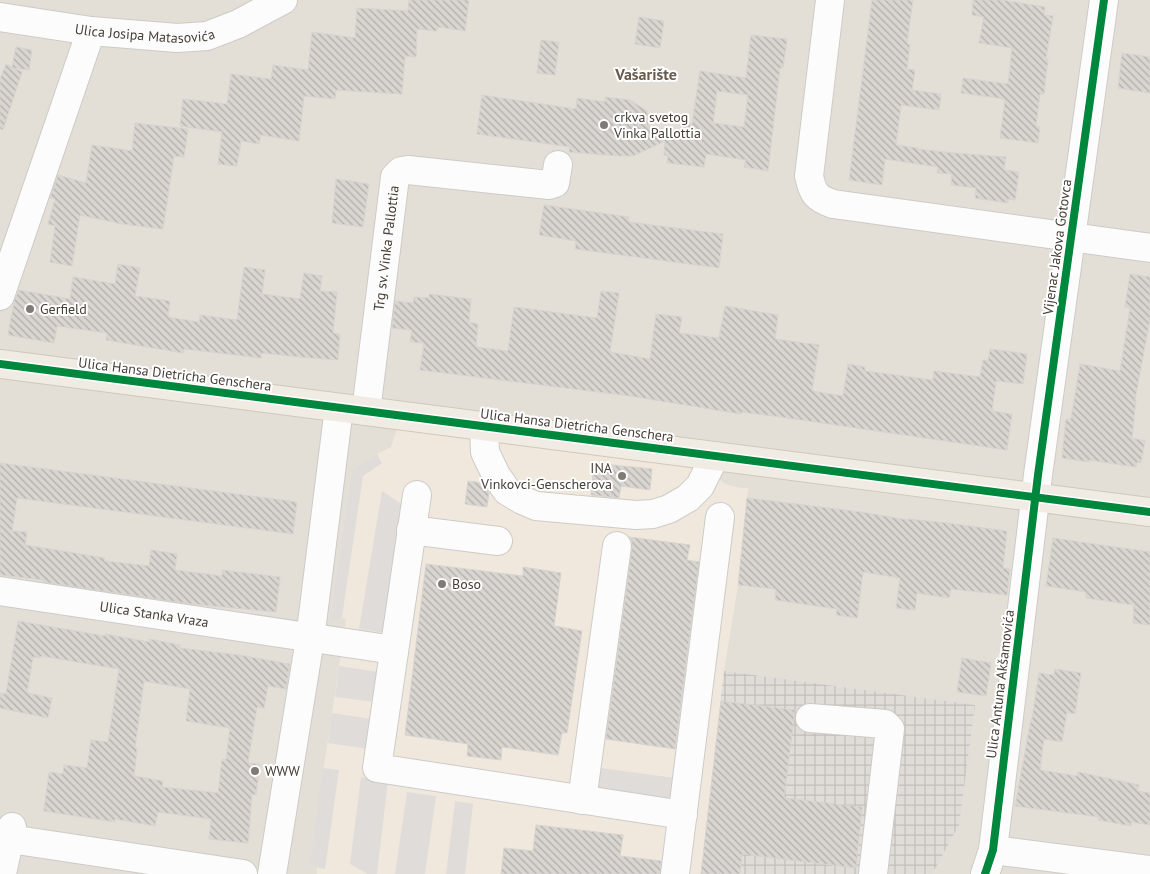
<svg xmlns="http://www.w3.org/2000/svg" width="1150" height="874" font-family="'PT Sans',sans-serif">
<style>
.residential{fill:#e3dfd7}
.commercial{fill:#f1e8dd}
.industrial{fill:url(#industrial-grid)}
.parking{fill:#dfdcda}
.building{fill:url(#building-back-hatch);stroke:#d7d4d0;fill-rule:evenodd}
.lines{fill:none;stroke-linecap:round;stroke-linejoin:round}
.minor-casing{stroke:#cdcbc7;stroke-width:30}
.major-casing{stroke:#d0c8b8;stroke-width:30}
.minor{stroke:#fdfcfc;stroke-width:28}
.major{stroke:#f0ece4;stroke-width:28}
.cycleway-casing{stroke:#fff;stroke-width:11}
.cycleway{stroke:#00873e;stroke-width:8}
.poi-dot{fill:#807c75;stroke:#fff;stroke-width:2}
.labels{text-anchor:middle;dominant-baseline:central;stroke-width:4;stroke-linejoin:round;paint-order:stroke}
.street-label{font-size:14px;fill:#453f36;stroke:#fff}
.poi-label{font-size:14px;fill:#453f36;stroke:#fff;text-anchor:start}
.quarter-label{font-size:16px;font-weight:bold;fill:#675c4e;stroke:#fff}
</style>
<defs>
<pattern id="industrial-grid" width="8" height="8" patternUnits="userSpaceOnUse" patternTransform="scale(1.25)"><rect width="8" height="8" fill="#e0dcd8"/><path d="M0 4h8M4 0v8" fill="none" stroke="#c2beba"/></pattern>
<pattern id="building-back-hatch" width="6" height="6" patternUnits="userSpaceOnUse" patternTransform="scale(1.25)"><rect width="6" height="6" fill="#d9d6d2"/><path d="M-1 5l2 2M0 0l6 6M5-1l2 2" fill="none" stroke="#b2afab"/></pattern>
</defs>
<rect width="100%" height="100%" fill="#efedea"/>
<path class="residential" d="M0,0H1150V874H0Z"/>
<path class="commercial" d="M397,429L518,443L722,472L720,480L725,484L741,488H748L738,585L724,671L701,874H317V868L309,866L346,620L342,617L329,623L352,470L377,454L391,447Z"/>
<path class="industrial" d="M724,671L975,705L959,825L932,874H701Z"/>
<path class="parking" d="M377,454L382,463L363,476L342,617L329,623L352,470Z
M382,491L406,507L385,633L359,629Z
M339,666L379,672L375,702L335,697Z
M332,713L372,719L368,749L328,743Z
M323,768L339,770L325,869L309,866Z
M600,768L675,778L671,807L596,797Z
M361,777L388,781L377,874H368L350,864Z
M407,792L436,796L425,874H395Z
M455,801L473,804L465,874H446Z"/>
<path class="building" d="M409,0H469L465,31L438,27L437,31L417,29L416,57L405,56L402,94L336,90L335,99L304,96L299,141L261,135L259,144L241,141L237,166L218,164L222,132L180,126L183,99L227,104L231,74L271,79L273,65L308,70L312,32L355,38L357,8L408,11Z
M872,0H913L907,44H910L907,69L915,70L912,90L941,94L939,110L901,105L896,145L918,148L917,149L954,153L1006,157L1004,170L1019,172L1015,200L1008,199V203L975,198L976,188L951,185L952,174L937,173L938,167L885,159L882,185L849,180Z
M973,0H1003L1045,7L1044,15L1053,16L1046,59H1048L1044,94H1040L1036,126L1040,127L1038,143L1000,138L1005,99L961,93L963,78L1008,84L1012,48L979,43L984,17L972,15Z
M639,17L664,21L660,48L635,44Z
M751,35L787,39L783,68H780L768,171L744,167L746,160L706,154L704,167L667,163L668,156L664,155L665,141L633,156H620L569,152L570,147L477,134L482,95L576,109L577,98L605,102V97L630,100L647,111L649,127L682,132L684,123L692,124L700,71L746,78ZM717,91L748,95L744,127L713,123Z
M541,40L559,42L555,75L537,73Z
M16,47L32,50L29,70L14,68L22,72L3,130L0,129V79L6,64L12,67Z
M1122,53L1150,57V93L1118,88Z
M135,123L188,129L184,157L174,156L163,229L122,224L80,215L72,266L50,262L55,226L48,224L55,199L50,198L58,175L86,183L92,145L132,151Z
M336,179L369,184L363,227L332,223Z
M544,205L629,217L628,222L723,234L719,268L575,249L576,241L539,235Z
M118,264L140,268L135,296L170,301L168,317L199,322L200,315L237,320L244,267L265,270L262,294L300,299L304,273L322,276L320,291L337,292L333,333L340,334L338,360L299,357L262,353L261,358L184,349L183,353L106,340L107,333L57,326L54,343L8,335L14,302L19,290L70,299L73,277L115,284Z
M1130,274L1150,277V319L1135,400H1136L1132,438L1145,441L1141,463L1137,462L1136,467L1089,460V462L1062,458L1066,419H1071L1080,364L1120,371L1130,308L1125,307Z
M601,291L619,293L610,352L650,359L656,314L682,317L679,333L719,338L725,306L778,315L775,339L819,345L812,391L843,396L848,364L865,367V371L933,380L934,371L980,377L983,360L988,361L990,349L1027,354L1023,384L996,381L992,411L1012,414L1007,450L781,417L741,412V414L630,396L420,370L424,343L410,342L412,330L392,328L395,301L413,303L414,297L429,298V294L471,299L469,322L478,324L476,347L508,351L514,307L597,318Z
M0,463L297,502L293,534L17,498L12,531L27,532L25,545L105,558L104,561L149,566L151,550L177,554L175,570L222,576V570L280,577L276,612L191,604L43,582V580L0,575Z
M594,463L652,469L650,490L621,486L619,498L591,495Z
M468,481L483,483L489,493L487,507L465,504Z
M747,498L861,512L908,520V519L946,523L1007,531L1003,568L1010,569L1007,595L951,589L949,598L917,593L915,610L896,608L900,578L863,572L857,618L836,615L837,609L775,600L776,589L738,585Z
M629,537L690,545L687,560L699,562L675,749L606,739L632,548V541Z
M1053,538L1150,552V625L1133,623L1134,605L1086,598V592L1046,586Z
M426,564L523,576V567L561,573L554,626L582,631L567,733H562L558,755L502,747L501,760L467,756L468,744L405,735Z
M18,621L105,636V634L149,642V639L180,645V648L239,655L290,664L286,689L268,686L264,708L257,707L248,763L260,764L256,795L252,794L248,843L209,839L211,819L158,812L155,826L115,819V822L44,811L49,772L63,774L64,765L87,768L91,740L108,742L119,669L41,656V658L33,657L27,693L52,698L48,718L0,708V693L6,694ZM144,681L190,689L186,721L230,728L226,760L222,759L218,793L162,787L163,781L134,776L137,749L135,748Z
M962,658L991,663L986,696L957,692Z
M1055,669L1081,673L1075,714L1067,712L1062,742L1044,739L1040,770L1077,776L1078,772L1139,785L1137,791L1150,793V825L1131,822V826L1098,820L1099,817L1015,806L1031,719H1032L1039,673L1054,675Z
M721,701L795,710L784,798L862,807L856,868L742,854L740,874H701Z
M536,825L623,835L620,856L661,861L660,874H501L504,848L533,851Z"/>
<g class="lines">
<g class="minor-casing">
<g id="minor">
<path d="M830,0L809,176C813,194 816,198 833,204L1150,248"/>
<path id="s1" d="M0,17L91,31L177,38L207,36L238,24L283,0"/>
<path d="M0,296L91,31"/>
<path id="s2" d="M366,411L395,177L401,171L408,170L549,185L555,183L558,165"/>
<path d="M484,426L485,452L496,475L507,491L522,500L536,506L636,515L653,514L669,509L688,498L700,486L715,456"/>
<path d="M417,495L377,768L683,815"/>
<path d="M411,530L498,541"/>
<path id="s3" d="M0,591L394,650"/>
<path d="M810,718L885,724L890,729L873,874"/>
<path d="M582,800L617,546"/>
<path d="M10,839L243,874"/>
<path d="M993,850L1150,870"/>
<path d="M2,874L12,827"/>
<path d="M272,874L310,639L339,408"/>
<path d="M675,874L720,517"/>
<path d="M985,874L993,850L1038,475L1104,0"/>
</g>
</g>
<g class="major-casing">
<path id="major" d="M0,364L1150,512"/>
</g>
<use href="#minor" class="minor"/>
<use href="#major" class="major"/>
<g class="cycleway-casing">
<path id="cycleway" d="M0,364L1150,512
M985,874L993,850L1038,475L1104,0"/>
</g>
<use href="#cycleway" class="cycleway"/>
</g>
<g class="poi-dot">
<circle cx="604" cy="125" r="5"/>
<circle cx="30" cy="309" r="5"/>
<circle cx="622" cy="476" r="5"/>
<circle cx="442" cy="584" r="5"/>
<circle cx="255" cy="771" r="5"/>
</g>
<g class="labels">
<g class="street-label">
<text stroke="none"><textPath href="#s1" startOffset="146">Ulica Josipa Matasovića</textPath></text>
<text transform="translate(1057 247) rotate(-82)">Vijenac Jakova Gotovca</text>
<text stroke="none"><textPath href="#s2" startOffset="164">Trg sv. Vinka Pallottia</textPath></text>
<text transform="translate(175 374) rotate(7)">Ulica Hansa Dietricha Genschera</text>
<text transform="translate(577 425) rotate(7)">Ulica Hansa Dietricha Genschera</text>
<text stroke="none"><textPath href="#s3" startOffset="156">Ulica Stanka Vraza</textPath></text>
<text transform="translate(1000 684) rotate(-83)">Ulica Antuna Akšamovića</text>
</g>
<g class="poi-label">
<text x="614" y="117">crkva svetog<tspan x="614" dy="16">Vinka Pallottia</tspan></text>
<text x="40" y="309">Gerfield</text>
<text x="612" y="468" text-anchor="end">INA<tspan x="612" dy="16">Vinkovci-Genscherova</tspan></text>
<text x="452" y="584">Boso</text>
<text x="265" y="771">WWW</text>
</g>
<g class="quarter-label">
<text x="646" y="74">Vašarište</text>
</g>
</g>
</svg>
